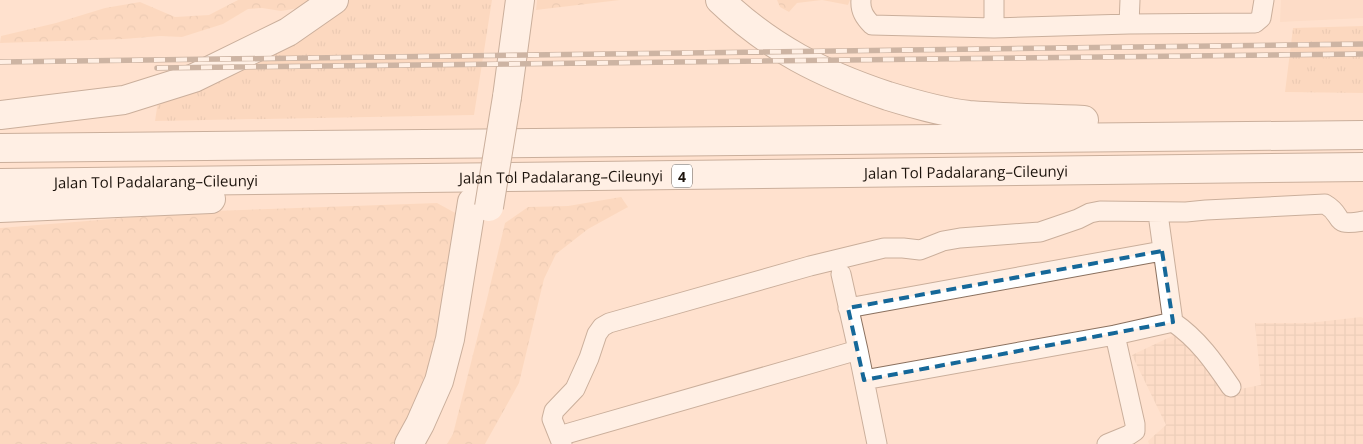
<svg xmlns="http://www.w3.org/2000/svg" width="1363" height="444" font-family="'Open Sans',sans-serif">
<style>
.built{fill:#fad6be}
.industrial{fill:url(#industrial-grid)}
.grass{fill:url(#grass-tufts)}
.forest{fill:url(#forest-crowns)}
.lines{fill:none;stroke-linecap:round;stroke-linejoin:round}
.minor-casing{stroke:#8b715f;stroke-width:21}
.highway-casing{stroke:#8b715f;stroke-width:30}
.minor{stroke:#fff;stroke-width:19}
.highway{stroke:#fff;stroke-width:28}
.rail-casing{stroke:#917d70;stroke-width:5.5}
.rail{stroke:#fff;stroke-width:4;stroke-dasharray:11;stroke-linecap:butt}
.highway-bridge-casing{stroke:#8b715f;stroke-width:30;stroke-linecap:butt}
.highway-bridge{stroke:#fff;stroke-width:28}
.marked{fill:none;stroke:#156899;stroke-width:4;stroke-dasharray:10 6;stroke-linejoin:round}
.labels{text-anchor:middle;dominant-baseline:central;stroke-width:4;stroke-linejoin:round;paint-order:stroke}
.shield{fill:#fff;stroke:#605a55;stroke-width:1}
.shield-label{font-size:14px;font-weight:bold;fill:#1c130c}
.street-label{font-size:15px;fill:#1c130c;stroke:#fff}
</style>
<defs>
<pattern id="industrial-grid" width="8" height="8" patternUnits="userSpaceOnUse" patternTransform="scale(1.25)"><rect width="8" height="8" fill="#fad6be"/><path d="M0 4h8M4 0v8" fill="none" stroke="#d6b7a2"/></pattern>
<pattern id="grass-tufts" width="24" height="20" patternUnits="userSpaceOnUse" patternTransform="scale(1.25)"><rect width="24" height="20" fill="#f9cdae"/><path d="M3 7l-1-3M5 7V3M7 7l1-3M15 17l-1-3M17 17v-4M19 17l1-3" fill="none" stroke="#d5af94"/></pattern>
<pattern id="forest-crowns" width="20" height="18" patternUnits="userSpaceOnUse" patternTransform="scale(1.25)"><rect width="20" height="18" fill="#f9cdae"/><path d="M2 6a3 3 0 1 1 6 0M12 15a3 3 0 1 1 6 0" fill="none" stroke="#d5af94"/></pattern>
</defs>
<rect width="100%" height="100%" fill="#ffe1ce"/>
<path class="built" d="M1281,0H1363V18L1280,22Z"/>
<path class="industrial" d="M1361,317L1363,318V444H1149L1148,441L1166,425L1132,355L1185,330L1229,391L1261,385L1255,323H1309Z"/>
<path class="grass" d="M345,0H492L474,115L155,121L158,101Z
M1363,26V93L1285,92L1293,28Z"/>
<path class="forest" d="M238,0H312L305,7L281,11L262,8L248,9L223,24L182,37L160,36L124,39L0,43L1,36L56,23L105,8L140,2L175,17L209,15Z
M537,0H620L536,10Z
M777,0H850L848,5L822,0L797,3L789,12L780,7Z
M621,197L628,207L588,229L556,254L544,279L519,383L485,444H447L453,434L486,303L505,223L528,207L568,206Z
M437,203L459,215L436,368L402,444H0V228L211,211Z"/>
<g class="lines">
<g class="minor-casing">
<path id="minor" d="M861,0C860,11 865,18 872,25L994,28L1129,24L1255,23L1261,18L1264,0
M994,0V28
M1129,24L1130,0
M1159,221L1173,322C1198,339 1214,362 1231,387
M841,274L858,350
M848,308L1162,251
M1115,335L1173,322
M864,380L1115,335L1135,424V431L1129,435L1107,444
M559,436L858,350L877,444
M562,444L552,419L554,411L575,389L589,358L597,334L602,327L609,323L810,266L884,248H903L920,250L943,241L960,238L1040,232L1078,219L1090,213L1100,211L1186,212L1206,210L1325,204C1346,216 1330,227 1363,221"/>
</g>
<g class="highway-casing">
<g id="highway">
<path d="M720,0C770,48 822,74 888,96C914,104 941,112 969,115C1007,118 1046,118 1084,120"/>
<path d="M507,97L520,0"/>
<path d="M0,115L124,100L194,78L288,32L334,0"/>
<path d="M0,148L1363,135"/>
<path id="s1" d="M0,183L1363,167"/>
<path d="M0,208L211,199"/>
<path d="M409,444L420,424L439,381L450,339L472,202"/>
</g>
</g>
<use href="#minor" class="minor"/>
<use href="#highway" class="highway"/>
<g class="rail-casing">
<path id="rail" d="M0,62L1363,44
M157,68L1363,54"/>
</g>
<use href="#rail" class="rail"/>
<g class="highway-bridge-casing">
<path id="highway-bridge" d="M489,207L507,97"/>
</g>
<use href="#highway-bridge" class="highway-bridge"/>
</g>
<path d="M0 0H1363V444H0ZM1162,251L1173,322L864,380L848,308Z" fill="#ffe1ce" fill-opacity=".55" fill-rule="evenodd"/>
<path class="marked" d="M1162,251L1173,322L864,380L848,308Z"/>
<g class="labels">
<rect class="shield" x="672" y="164.5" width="20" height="23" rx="4"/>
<g class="shield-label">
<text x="682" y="176">4</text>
</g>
<g class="street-label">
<text stroke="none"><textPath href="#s1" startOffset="966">Jalan Tol Padalarang–Cileunyi</textPath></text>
<text stroke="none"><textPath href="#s1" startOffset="561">Jalan Tol Padalarang–Cileunyi</textPath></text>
<text stroke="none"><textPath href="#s1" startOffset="156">Jalan Tol Padalarang–Cileunyi</textPath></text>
</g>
</g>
</svg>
